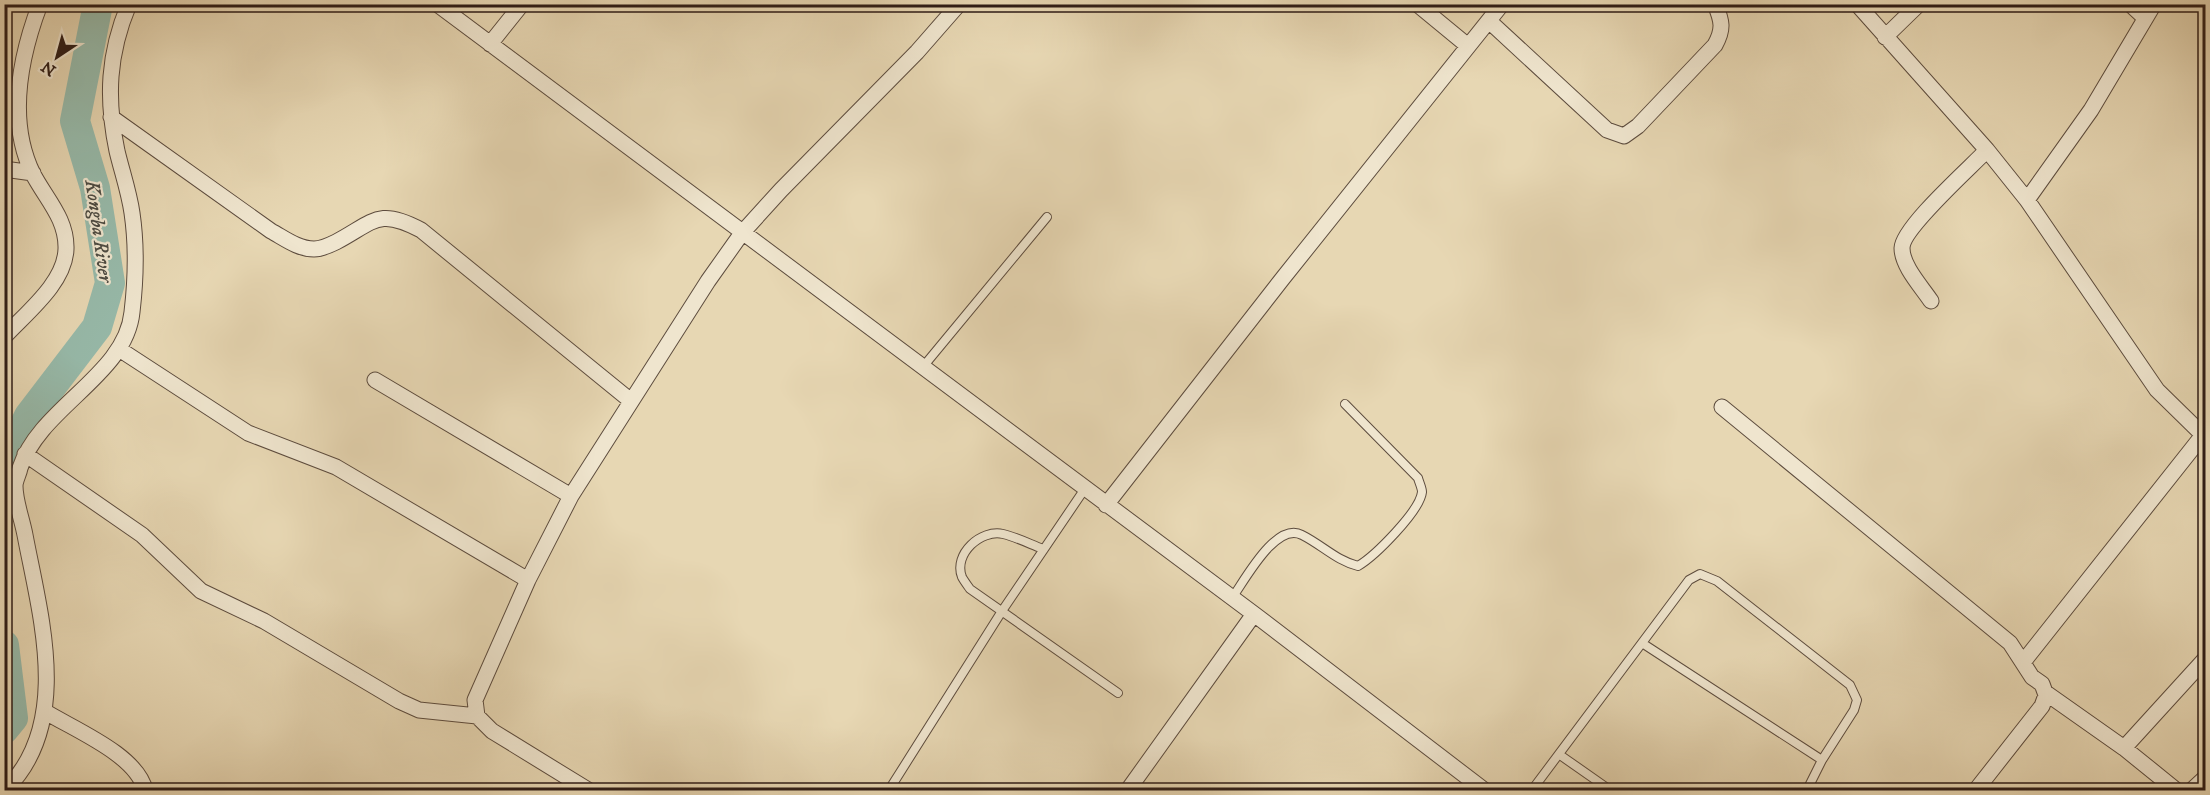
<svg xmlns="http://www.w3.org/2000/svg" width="2210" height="795" font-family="'IM FELL DW Pica',serif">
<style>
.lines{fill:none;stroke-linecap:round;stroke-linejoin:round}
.river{stroke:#97baaa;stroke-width:30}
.service-casing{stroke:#5d4c3e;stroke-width:10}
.minor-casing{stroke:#5d4c3e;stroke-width:17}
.service{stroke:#efe5ce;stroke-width:8}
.minor{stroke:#efe5ce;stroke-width:15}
.labels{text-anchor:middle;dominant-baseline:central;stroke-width:4.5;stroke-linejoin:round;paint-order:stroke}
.water-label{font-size:20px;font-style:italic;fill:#4e4c43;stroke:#efe5ce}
</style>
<rect width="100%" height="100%" fill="#e7d7b3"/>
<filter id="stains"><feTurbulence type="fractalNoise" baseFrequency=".00333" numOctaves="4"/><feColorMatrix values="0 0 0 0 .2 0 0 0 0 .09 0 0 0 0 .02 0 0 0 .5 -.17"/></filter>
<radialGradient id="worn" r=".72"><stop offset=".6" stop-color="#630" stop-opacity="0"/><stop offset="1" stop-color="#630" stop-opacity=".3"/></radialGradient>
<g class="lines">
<path class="river" d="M4,467L29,416L97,327L110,283L95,188L75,121L98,4
M4,645L13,718L4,729"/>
<g class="service-casing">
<path id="service" d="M922,368L1047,217
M1043,549C1030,544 1016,537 1003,534C981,529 953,554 962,577C964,581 968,586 970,589L1118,693
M1232,598C1245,580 1276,521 1302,535C1322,545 1337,561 1358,566C1375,556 1420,511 1422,492C1422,488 1419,482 1418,478L1345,404
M1642,643L1822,760
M1560,755L1610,790
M889,790L1002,611L1084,490
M1532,790L1689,580L1700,574L1717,581L1850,685L1857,700L1854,710L1822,760L1807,790"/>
</g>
<g class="minor-casing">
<path id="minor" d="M437,4L1254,614L1484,790
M1417,4L1468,46
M1857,4L1987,150L2027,200L2157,390L2206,438
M2130,4L2145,18
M1489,21L1607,130L1624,136L1638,126L1715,45C1724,29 1722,21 1715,4
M1885,37L1919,4
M490,44L522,4
M111,117L271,231C284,238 298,249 314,249C320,249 330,245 336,242C374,222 378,207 421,230L631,401
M4,169L33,173
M2027,200L2091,110L2154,4
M1931,301C1921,286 1902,266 1902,248C1902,228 1971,167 1987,150
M4,337C26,313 65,283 66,249C67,219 46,199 33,174C7,121 20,57 40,4
M119,349L248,433L336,467L528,580
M375,380L571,496
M1722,407L2010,643L2032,677L2042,684L2046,695L2042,706L1976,790
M25,454L142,535L201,591L264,621L399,701L419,710L477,716
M1106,505L1283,278L1502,4
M2024,661L2203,435
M2046,693L2124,748L2176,790
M44,711C75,730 137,755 145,790
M2124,748L2206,658
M5,790C73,724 40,615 25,535C22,519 15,501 15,486C15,480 19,474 20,468C40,407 126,375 132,312C136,278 137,247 132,213C129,192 122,172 117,151C106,98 108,54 129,4
M588,790L492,731L477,716L475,700L528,580L571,496L708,281L742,233L781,190L917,52L959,4
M1128,790L1254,614
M2192,790L2206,777"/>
</g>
<use href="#service" class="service"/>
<use href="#minor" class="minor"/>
</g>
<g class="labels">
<g class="water-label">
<text transform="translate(98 231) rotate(82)">Kongba River</text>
</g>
</g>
<rect width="2210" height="795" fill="none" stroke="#e7d7b3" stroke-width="24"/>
<rect x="6" y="6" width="2198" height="783" fill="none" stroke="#2f1d17" stroke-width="3"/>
<rect x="12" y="12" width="2186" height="771" fill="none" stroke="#2f1d17" stroke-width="1.5"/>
<g transform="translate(57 57) rotate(216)" stroke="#efe5ce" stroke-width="4.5" paint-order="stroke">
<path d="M0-4.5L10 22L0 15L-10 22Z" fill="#2f1d17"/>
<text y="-9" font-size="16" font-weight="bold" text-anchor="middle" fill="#2f1d17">N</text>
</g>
<rect width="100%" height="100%" filter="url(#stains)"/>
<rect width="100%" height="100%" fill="url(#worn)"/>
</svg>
